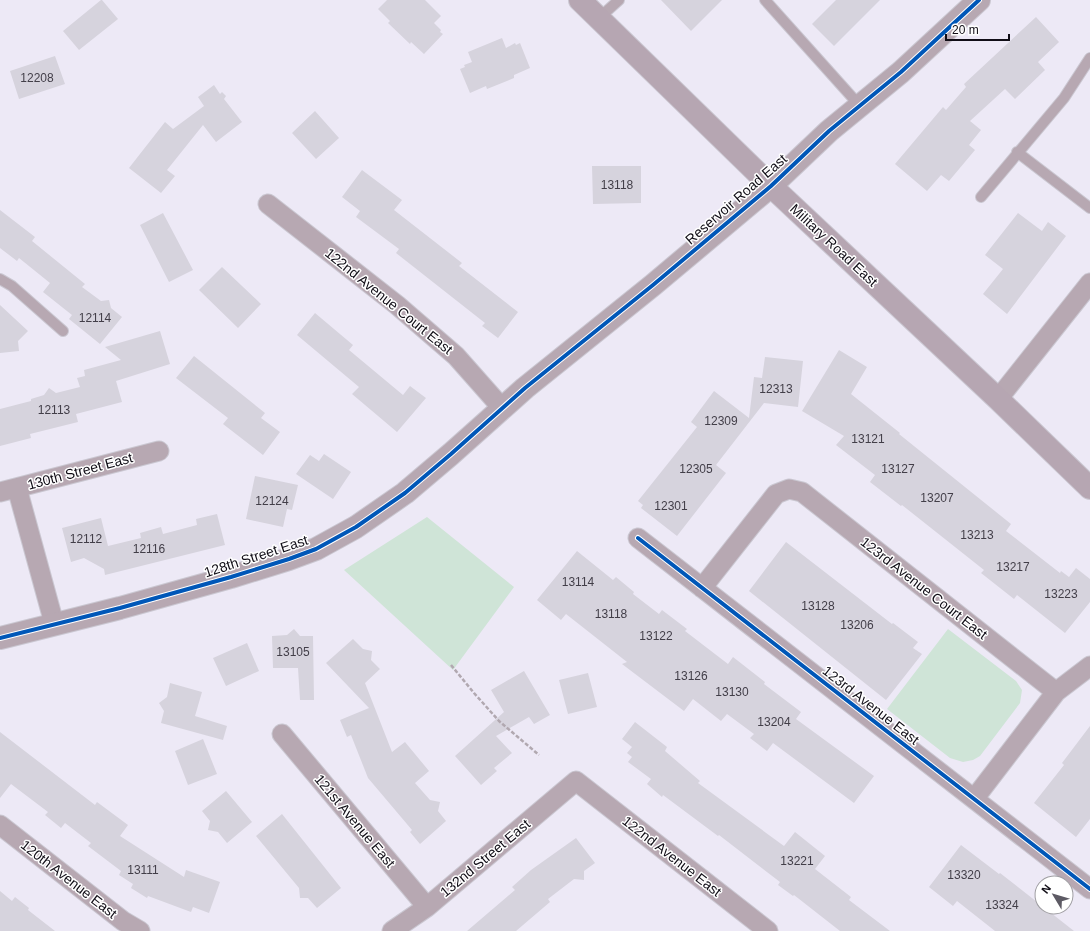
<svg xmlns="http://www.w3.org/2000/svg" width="1090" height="931" font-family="Helvetica,sans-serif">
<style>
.green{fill:#cfe4d7}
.building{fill:#d6d3dd}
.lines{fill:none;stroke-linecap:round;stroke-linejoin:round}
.service-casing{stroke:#cac7d1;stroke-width:12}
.minor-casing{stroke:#cac7d1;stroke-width:21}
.tertiary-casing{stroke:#cac7d1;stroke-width:24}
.secondary-casing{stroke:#cac7d1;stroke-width:24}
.path{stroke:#b1a8b0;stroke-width:2.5;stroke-dasharray:4 2;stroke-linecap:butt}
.service{stroke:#b7a8b2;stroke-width:10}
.minor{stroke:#b7a8b2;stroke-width:19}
.tertiary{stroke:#b7a8b2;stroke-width:22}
.secondary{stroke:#b6a6b2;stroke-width:22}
.cycleway-casing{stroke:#fff;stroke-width:6}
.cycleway{stroke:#0057b8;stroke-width:4}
.labels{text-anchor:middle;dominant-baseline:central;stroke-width:3;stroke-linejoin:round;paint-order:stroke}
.number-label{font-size:12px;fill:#423e48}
.street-label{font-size:14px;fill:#100d16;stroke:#fff}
</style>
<rect width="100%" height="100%" fill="#ede9f6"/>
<path class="green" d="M427,517L514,587L453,670L344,570Z
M948,629L1016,681L1022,690L1020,703L980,756L973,760L963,762L950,758L887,709Z"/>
<path class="building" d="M101,0H102L118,19L79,50L63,31Z
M387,0H425L441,16L434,23L441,30L440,32L443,34L424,54L411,42L410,44L388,23L390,21L378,9Z
M661,0H722L691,31Z
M836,0H880L834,46L812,24Z
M1036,17L1059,42L1038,62L1045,70L1015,99L1005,89L970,121L981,130L969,145L975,150L949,181L941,175L927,191L895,164L943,107L946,110L966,87L964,84Z
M502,38L506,48L515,43L516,45L520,43L530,68L514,75V78L487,89L486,86L470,93L460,69L465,67L464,65L472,62L468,52Z
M55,56L65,84L19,99L10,71Z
M214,85L220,94L222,92L226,96L224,99L242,122L216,142L203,125L167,170L175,176L161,193L129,168L165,122L173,129L204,106L198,97Z
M315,111L339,138L316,159L292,133Z
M592,166H641V203L593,204Z
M362,170L402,200L394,210L462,263L459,266L518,312L498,338L482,326L485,323L396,253L399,249L356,217L360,211L342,197Z
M0,210L35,237L32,241L85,284L82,287L101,301L109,300L111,308L122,317L100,344L69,319L72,315L43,292L50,283L19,258L17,261L0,248Z
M163,213L193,270L169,282L140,225Z
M1018,213L1042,231L1048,222L1066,236L1007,314L983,294L1003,269L985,255Z
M222,267L261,304L238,328L199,290Z
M0,305L28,331L18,341L19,351L0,353Z
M315,313L353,345L349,350L403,395L410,386L426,398L397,432L352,394L359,387L297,335Z
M160,331L170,364L116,381L122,402L76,414L78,422L30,434L31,438L0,446V409L31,401V399L44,395L49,388L56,393L80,387L77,378L85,376L84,370L121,360L105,347Z
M839,350L867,367L851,394L900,433L899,434L1011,524L1006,531L1060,573L1061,571L1069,577L1076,568L1090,579V602L1065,633L1017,595L1014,599L981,573L984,570L902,505L901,506L870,482L875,475L836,445L844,436L802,411Z
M194,356L265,413L261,418L280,432L263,455L223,424L228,418L176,378Z
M765,357L803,361L798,407L764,403L716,465L726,473L677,536L641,508L643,505L638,501L697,427L691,422L714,391L749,418L754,377L762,378Z
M324,454L351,472L333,499L296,474L310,455L319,461Z
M255,476L298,485L292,510L287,509L283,527L246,519Z
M217,514L225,545L105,575L104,569L84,558L71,562L62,528L101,518L108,546L141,538L140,533L161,527L163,534L197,525L196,519Z
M786,542L892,624L893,623L918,642L913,648L922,654L886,700L749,591Z
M577,551L613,580L616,577L634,592L633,594L659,614L662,610L687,629L685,631L728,664L733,657L765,682L764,684L801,712L796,719L874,776L854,803L773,743L767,751L750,738L754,734L727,714L721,721L693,699L684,711L622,664L627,662L566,614L561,620L537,600Z
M294,629L300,636H313L314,700H300L298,668H273L272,636L287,635Z
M353,639L363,649L372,651L371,660L380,669L365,683L392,752L405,742L429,771L415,783L430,800L440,802L438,811L446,821L420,844L410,832L412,830L368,778L351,735L347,737L340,720L369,708L326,663Z
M247,643L259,671L226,686L213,658Z
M524,671L550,715L534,724L529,717L496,736L512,753L494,768L497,771L481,785L455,756L504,712L491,690Z
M588,673L597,707L568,714L559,680Z
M170,683L202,692L195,716L227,726L223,740L161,723L164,711L159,703L167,697Z
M635,722L667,747L665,751L700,781L698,783L784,846L795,832L825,856L815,869L851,897L849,900L890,931H840L794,895L793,896L778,885L780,882L719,835L718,836L663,795L662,797L647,784L651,779L628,762L632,757L627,753L632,747L622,739Z
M1090,726V819L1076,837L1034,803L1064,765L1062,763Z
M0,732L95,805L97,802L128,825L120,836L184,877L186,870L220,882L209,913L193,907L191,912L148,896L147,898L131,888L133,884L119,875L121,871L88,846L91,843L65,823L61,828L45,815L48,812L11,784L0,798Z
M203,739L217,774L188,785L175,751Z
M226,791L252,822L227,843L218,832L208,830L210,821L202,811Z
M282,814L341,888L317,908L308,898H300L299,888L256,836Z
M576,838L595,863L584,871V880L574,879L548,899L550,902L516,931H467L515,890L512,887L531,870Z
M961,845L999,874L1000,873L1074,931H995L957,901L953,906L929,887Z
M0,891L12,901L15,897L29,908L28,910L55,931H0Z"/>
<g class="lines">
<g class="service-casing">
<path id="service" d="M765,0L860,106
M599,18L619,0
M1017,152L1090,208
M981,197L1064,98L1090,58
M0,279L12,286L63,331"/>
</g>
<g class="minor-casing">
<path id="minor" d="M268,204L397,305L456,356L502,408
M998,399L1090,283
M17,488L54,623
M0,492L159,451
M638,538L1090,889
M702,588L776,494L789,489L802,492L1056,692
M282,734L427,907
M974,799L1056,692L1090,666
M0,825L123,921L140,931
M392,931L427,907L576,781L768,931"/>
</g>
<g class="tertiary-casing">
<path id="tertiary" d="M0,638L120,608L231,577L289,559L316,549L356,527L405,493L451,454L525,388L653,285L771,186L829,131L901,72L979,0"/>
</g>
<g class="secondary-casing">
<path id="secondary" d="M580,0L771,186L998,399L1090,488"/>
</g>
<path class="path" d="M451,665L474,693L499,721L539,755"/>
<use href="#service" class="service"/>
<use href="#minor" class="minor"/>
<use href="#tertiary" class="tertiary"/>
<use href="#secondary" class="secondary"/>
<g class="cycleway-casing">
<path id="cycleway" d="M638,538L1090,889
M0,638L120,608L231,577L289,559L316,549L356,527L405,493L451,454L525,388L653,285L771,186L829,131L901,72L979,0"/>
</g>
<use href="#cycleway" class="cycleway"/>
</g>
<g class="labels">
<g class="number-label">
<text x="37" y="78">12208</text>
<text x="617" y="185">13118</text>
<text x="95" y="318">12114</text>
<text x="776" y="389">12313</text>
<text x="54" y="410">12113</text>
<text x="721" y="421">12309</text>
<text x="868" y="439">13121</text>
<text x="696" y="469">12305</text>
<text x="898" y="469">13127</text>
<text x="937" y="498">13207</text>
<text x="272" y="501">12124</text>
<text x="671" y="506">12301</text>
<text x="977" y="535">13213</text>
<text x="86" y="539">12112</text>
<text x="149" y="549">12116</text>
<text x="1013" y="567">13217</text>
<text x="578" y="582">13114</text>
<text x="1061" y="594">13223</text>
<text x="818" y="606">13128</text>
<text x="611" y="614">13118</text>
<text x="857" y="625">13206</text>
<text x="656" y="636">13122</text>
<text x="293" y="652">13105</text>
<text x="691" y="676">13126</text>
<text x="732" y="692">13130</text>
<text x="774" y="722">13204</text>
<text x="797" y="861">13221</text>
<text x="143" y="870">13111</text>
<text x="964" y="875">13320</text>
<text x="1002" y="905">13324</text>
</g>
<g class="street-label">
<text transform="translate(736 199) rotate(-41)">Reservoir Road East</text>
<text transform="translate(834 245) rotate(43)">Military Road East</text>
<text transform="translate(389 301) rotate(39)">122nd Avenue Court East</text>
<text transform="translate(80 471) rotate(-15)">130th Street East</text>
<text transform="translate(256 556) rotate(-18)">128th Street East</text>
<text transform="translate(924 588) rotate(38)">123rd Avenue Court East</text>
<text transform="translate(871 705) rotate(38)">123rd Avenue East</text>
<text transform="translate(355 821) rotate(50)">121st Avenue East</text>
<text transform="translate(672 856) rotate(38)">122nd Avenue East</text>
<text transform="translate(485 858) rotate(-40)">132nd Street East</text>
<text transform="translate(69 879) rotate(38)">120th Avenue East</text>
</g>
</g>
<g transform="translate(1054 895) rotate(308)"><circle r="19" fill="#ffffff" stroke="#9f9ea2"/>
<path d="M0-3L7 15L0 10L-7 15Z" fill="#5d5a64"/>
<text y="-6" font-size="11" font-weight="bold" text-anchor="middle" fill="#100d16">N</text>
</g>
<path d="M946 34v6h63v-6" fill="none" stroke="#100d16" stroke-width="2"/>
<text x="952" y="34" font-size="12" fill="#100d16" stroke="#ffffff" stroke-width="3" paint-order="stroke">20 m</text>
</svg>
